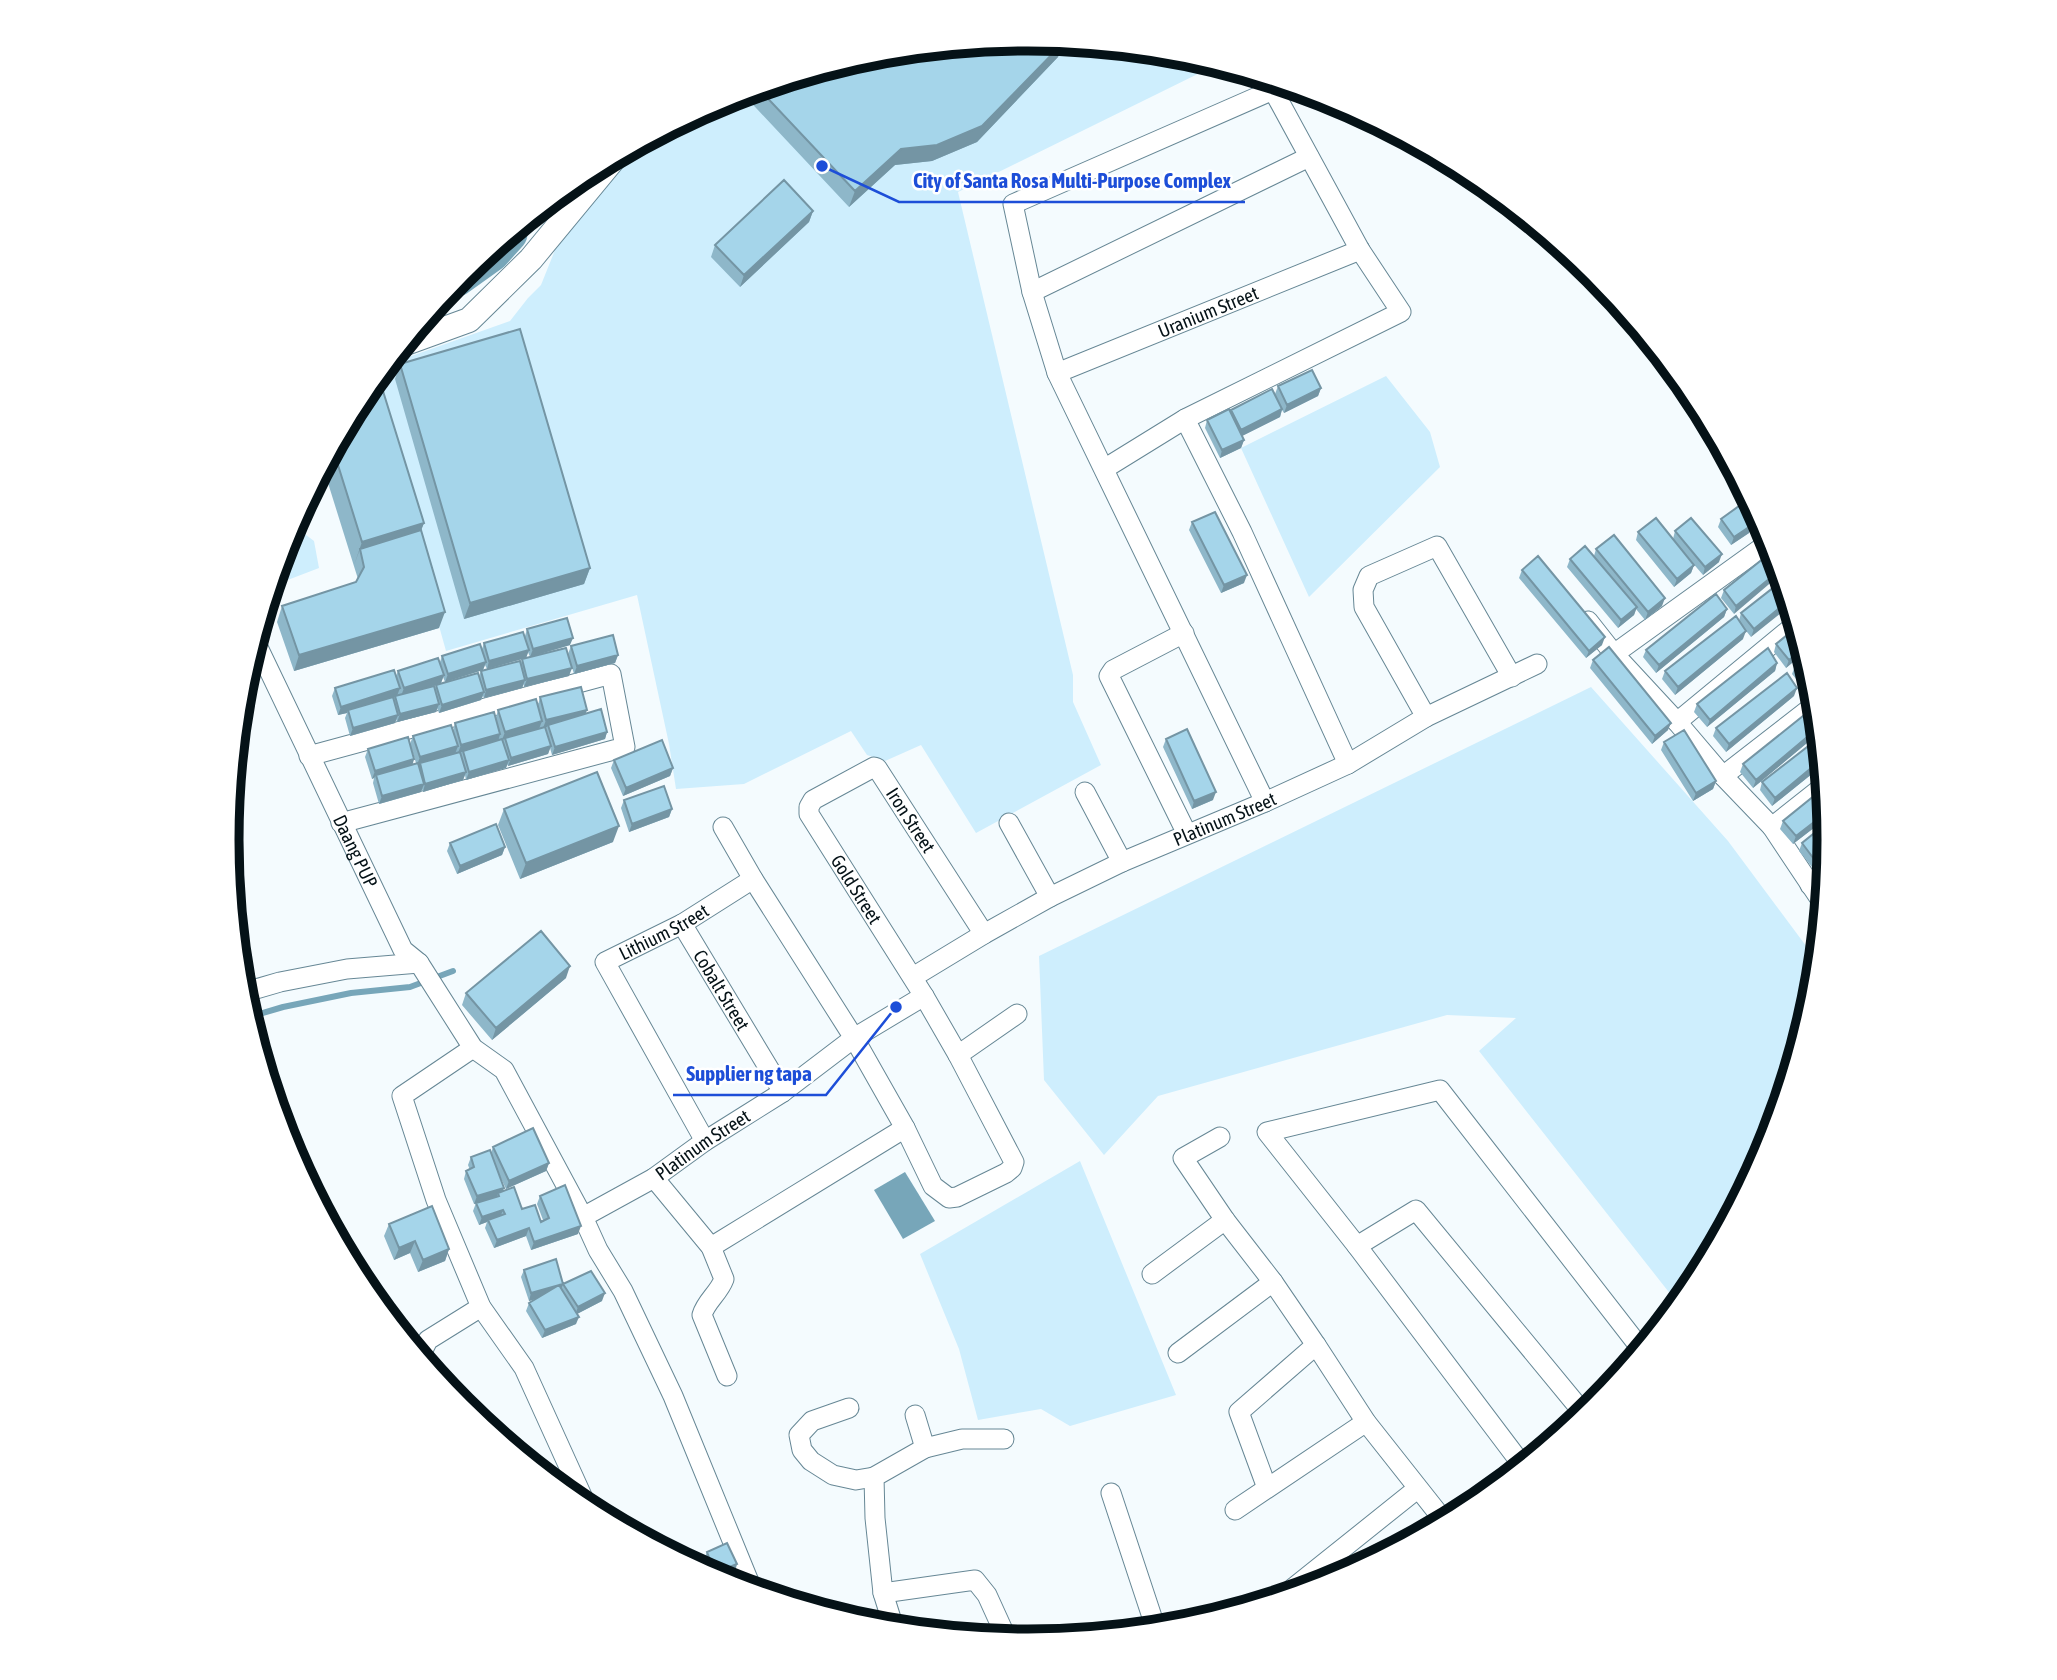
<svg xmlns="http://www.w3.org/2000/svg" width="2057" height="1680" font-family="'Asap Condensed',sans-serif">
<style>
.green{fill:#ceeefd}
.water{fill:#77a6b9}
.lines{fill:none;stroke-linecap:round;stroke-linejoin:round}
.stream{stroke:#77a6b9;stroke-width:6}
.river{stroke:#77a6b9;stroke-width:35}
.minor-casing{stroke:#668795;stroke-width:21}
.major-casing{stroke:#668795;stroke-width:26}
.minor{stroke:#fff;stroke-width:19}
.major{stroke:#fff;stroke-width:24}
.wall{fill:#8eb7c9}
.shaded-wall{fill:#7495a4}
.building{fill:#a5d5ea;stroke:#7495a4;stroke-width:2}
.labels{text-anchor:middle;dominant-baseline:central;stroke-width:5;stroke-linejoin:round;paint-order:stroke}
.street-label{font-size:19px;fill:#051217;stroke:#fff}
.rim{fill:none;stroke:#051217;stroke-width:9}
.leader{fill:none;stroke:#1d4ed8;stroke-width:2.5}
.callout-dot{fill:#1d4ed8;stroke:#fff;stroke-width:2.5}
.callout-label{font-size:21px;text-anchor:middle;font-weight:bold;fill:#1d4ed8;stroke:#fff;stroke-width:5;stroke-linejoin:round;paint-order:stroke}
</style>
<rect width="100%" height="100%" fill="#f4fbfe"/>
<path class="green" d="M1028,39L1185,54L1218,64L958,192L1073,675V702L1101,765L976,833L921,745L885,761L867,755L851,731L744,784L676,789L669,744L637,595L446,651L429,590L367,389L386,365L510,321L528,298L541,285L557,245L644,141L722,99L873,54Z
M606,161L553,220L534,214L584,173Z
M1386,376L1430,432L1440,467L1309,597L1241,448Z
M293,525L314,541L319,568L272,586L288,533Z
M1591,687L1728,841L1818,962L1815,997L1769,1147L1695,1286L1679,1305L1479,1051L1516,1018L1447,1015L1158,1096L1104,1155L1044,1080L1039,956Z
M1080,1161L1176,1395L1070,1426L1041,1409L978,1420L959,1349L920,1254Z"/>
<path class="water" d="M905,1172L935,1221L903,1239L874,1190Z"/>
<g class="lines">
<path class="stream" d="M249,1017L283,1007L351,993L410,987L453,971"/>
<path class="river" d="M457,279L492,254L510,234"/>
<g class="minor-casing">
<g id="minor">
<path d="M1032,292L1309,157"/>
<path id="s1" d="M1057,373L1360,250"/>
<path d="M1185,419L1242,532L1348,764"/>
<path d="M1104,469L1185,419L1401,312L1360,250L1273,90L1013,204L1032,292L1057,373L1265,802"/>
<path d="M1588,621L1614,654L1677,722L1723,776L1772,827L1824,905"/>
<path d="M1184,633L1113,670L1109,676L1187,834"/>
<path id="s2" d="M255,641L403,950L419,963L473,1048L504,1070L583,1217L598,1250L623,1291L673,1396L752,1589"/>
<path d="M1614,654L1771,541"/>
<path d="M1426,717L1364,607L1363,590L1369,576L1437,546L1512,677"/>
<path d="M1677,722L1796,624"/>
<path d="M309,756L611,674L625,747L341,823"/>
<path d="M1723,776L1817,703"/>
<path d="M1085,792L1122,862"/>
<path d="M1009,823L1050,897"/>
<path d="M723,827L753,879L854,1038L905,1128L933,1186L949,1198L957,1197L1006,1173L1012,1168L1014,1162L958,1055"/>
<path d="M1772,827L1825,785"/>
<path d="M1810,885L1827,872"/>
<path id="s3" d="M682,924L783,1092"/>
<path id="s4" d="M984,934L877,768L874,767L813,800L809,807V814L924,996L958,1055L1017,1014"/>
<path id="s5" d="M913,977L984,934L1050,897L1122,862L1265,802L1348,764L1426,717L1537,664"/>
<path d="M242,993L280,982L347,969L419,963"/>
<path d="M473,1048L402,1096L436,1200L481,1307L524,1368L588,1509"/>
<path d="M1220,1137L1183,1158L1225,1220L1273,1282L1316,1345L1366,1422L1445,1522"/>
<path id="s6" d="M705,1141L605,962L682,924L753,879"/>
<path d="M654,1178L711,1247L724,1279C719,1293 706,1301 702,1315L727,1376"/>
<path id="s7" d="M583,1217L654,1178L705,1141L783,1092L854,1038L924,996"/>
<path d="M1357,1246L1416,1210L1585,1415"/>
<path d="M711,1247L905,1128"/>
<path d="M1152,1274L1225,1220"/>
<path d="M1178,1353L1273,1282"/>
<path d="M420,1356L428,1340L481,1307"/>
<path d="M849,1408L812,1421L799,1435L802,1450L811,1461L833,1475L856,1480L874,1477"/>
<path d="M915,1415L925,1448L962,1439H1004"/>
<path d="M1523,1466L1357,1246L1267,1132L1440,1090L1642,1350"/>
<path d="M1267,1488L1239,1412L1316,1345"/>
<path d="M1111,1493L1156,1629"/>
<path d="M1235,1510L1366,1422"/>
<path d="M883,1593L975,1580L987,1595L1007,1639"/>
<path d="M1293,1593L1292,1589L1417,1489"/>
<path d="M894,1628L883,1593L875,1518L874,1477L925,1448"/>
</g>
</g>
<g class="major-casing">
<path id="major" d="M403,344L469,320L531,259L616,156"/>
</g>
<use href="#minor" class="minor"/>
<use href="#major" class="major"/>
</g>
<path class="wall" d="M1028,38L1064,42L1058,57L977,142L932,161L895,165L849,207L742,93L873,54Z
M813,211L809,222L740,287L711,257L715,245Z
M400,364L590,568L584,584L464,619L395,379Z
M1278,386L1321,388L1318,396L1284,413L1282,410L1280,417L1242,436L1244,440L1241,448L1220,458L1205,428L1207,420L1230,412L1231,410L1275,394Z
M362,394L424,523L421,530L439,628L294,671L277,622L282,606L356,582L358,579L323,467Z
M1753,503L1766,527L1758,533L1752,526L1749,533L1731,545L1718,527L1721,519L1745,514L1747,508Z
M1192,522L1244,583L1221,593L1189,530Z
M1675,531L1719,562L1703,575L1691,561L1694,565L1691,573L1674,587L1636,540L1638,532L1673,539Z
M1596,549L1662,606L1645,620L1636,609L1634,615L1618,628L1567,567L1570,559L1594,556Z
M1774,550L1734,614L1721,598L1724,590Z
M1522,570L1602,645L1586,658L1519,578Z
M1783,580L1751,637L1743,627V639L1675,695L1662,679L1665,671L1739,621L1741,613Z
M1727,609L1724,617L1656,673L1643,657L1646,650Z
M1797,627L1805,652L1786,668L1774,652L1776,644Z
M527,629L570,645L530,657L528,652L526,658L487,669L485,665L483,670L445,682L443,677L441,683L434,686L435,688L436,685L479,676L481,671L521,663L522,659L569,676L524,687V684L522,688L484,698L483,696L481,700L439,713L437,708L436,712L397,722L396,719L395,723L350,736L345,718L347,713L338,715L332,696L335,688L396,676L398,671L440,662L442,656L482,649L484,643L525,636Z
M571,646L618,655L615,663L574,674L568,654Z
M1806,657L1814,682L1805,690L1792,674L1795,666Z
M1593,660L1668,730L1652,744L1590,668Z
M1777,663L1775,671L1707,727L1694,712L1697,704Z
M1794,696L1726,752L1713,736L1716,728Z
M540,697L585,713L607,732L605,739L552,755L550,748L548,754L508,766L507,764L506,768L466,780L465,775L463,780L423,792L422,789L421,792L379,804L373,783L374,778L372,779L365,757L368,749L412,764L416,763L410,744L413,736L453,730L455,723L496,717L498,710L538,705Z
M1818,715L1819,733L1753,788L1740,772L1743,764Z
M1820,737L1823,765L1772,806L1760,790L1762,782Z
M1166,739L1213,800L1192,809L1163,747Z
M1664,742L1716,781L1713,789L1693,801L1661,750Z
M614,760L673,768L670,776L623,796L611,768Z
M1825,787L1828,817L1793,844L1780,829L1783,821Z
M624,800L672,809L669,817L629,832L621,808Z
M504,809L613,842L520,879L498,825Z
M1828,822L1812,867L1799,851L1802,843Z
M450,843L505,847L502,855L457,874L447,851Z
M566,978L492,1040L462,1005L466,993Z
M493,1147L549,1163L546,1171L506,1189L498,1172L502,1191L522,1209L541,1222L543,1220L537,1204L540,1196L578,1234L531,1250L526,1236L494,1248L485,1228L487,1222L479,1225L473,1211L476,1203L485,1200L474,1204L464,1179L466,1171L470,1170L468,1165L471,1157L491,1153Z
M389,1224L449,1249L445,1261L418,1272L410,1253L394,1260L384,1236Z
M524,1270L563,1284L561,1289L563,1284L602,1301L577,1314L576,1324L542,1338L526,1311L529,1303L536,1299L529,1301L521,1277Z
M707,1552L735,1572L719,1579L709,1574L704,1560Z"/>
<path class="shaded-wall" d="M1064,42L1058,57L977,142L932,161L895,165L849,207L855,191L901,149Z
M813,211L809,222L740,287L744,275Z
M1321,388L1318,396L1284,413L1287,405Z
M1282,409L1280,417L1238,438L1241,430Z
M1244,440L1241,448L1220,458L1222,450Z
M424,523L415,546L360,549L354,565L362,542Z
M1764,523L1766,527L1758,533L1761,525Z
M1752,525L1749,533L1731,545L1734,537Z
M1722,554L1719,562L1703,575L1705,567Z
M1694,565L1691,573L1674,587L1677,579Z
M590,568L584,584L464,619L470,603Z
M1780,570L1781,574L1734,614L1736,606Z
M1247,575L1244,583L1221,593L1224,585Z
M1665,598L1662,606L1645,620L1648,612Z
M1789,600L1791,605L1751,637L1754,629Z
M1637,607L1634,615L1618,628L1621,620Z
M1727,609L1724,617L1656,673L1659,665Z
M445,612L439,628L294,671L299,655Z
M1746,631L1743,639L1675,695L1678,687Z
M1605,637L1602,645L1586,658L1589,651Z
M573,638L570,645L530,657L533,649Z
M1804,648L1805,652L1786,668L1789,660Z
M529,650L526,658L487,669L489,661Z
M618,655L615,663L574,674L577,666Z
M486,662L483,670L445,682L448,674Z
M1777,663L1775,671L1707,727L1710,720Z
M572,668L569,676L524,687L527,679Z
M444,675L441,683L401,696L404,688Z
M1813,678L1814,682L1805,690L1808,682Z
M525,680L522,688L484,698L486,690Z
M400,688L397,696L348,712V710L347,713L338,715L341,707Z
M1797,688L1794,696L1726,752L1729,744Z
M484,692L481,700L439,713L442,705Z
M439,704L436,712L397,722L400,714Z
M587,710L584,718L548,725L547,727L543,728L546,720Z
M398,715L395,723L350,736L353,728Z
M542,721L539,729L502,740L505,732Z
M1671,723L1668,730L1652,744L1655,736Z
M1819,727V733L1753,788L1756,780Z
M607,732L605,739L552,755L555,747Z
M500,734L498,742L458,753L461,745Z
M458,746L455,754L417,765L420,757Z
M551,746L548,754L508,766L511,758Z
M414,759L412,767L376,775L374,778L372,779L375,771Z
M1822,759L1823,765L1772,806L1775,798Z
M509,760L506,768L466,780L469,772Z
M673,768L670,776L623,796L626,788Z
M466,772L463,780L423,792L425,784Z
M1716,781L1713,789L1693,801L1696,793Z
M424,784L421,792L379,804L382,796Z
M1216,792L1213,800L1192,809L1194,801Z
M672,809L669,817L629,832L632,824Z
M1827,812L1828,817L1793,844L1796,836Z
M619,826L613,842L520,879L526,863Z
M505,847L502,855L457,874L460,866Z
M1829,847V853L1812,867L1814,859Z
M570,966L566,978L492,1040L496,1028Z
M549,1163L546,1171L506,1189L509,1181Z
M504,1188L501,1196L498,1193L497,1197L474,1204L477,1196Z
M503,1210L500,1218L488,1220L487,1222L479,1225L482,1217Z
M581,1226L578,1234L531,1250L534,1242Z
M529,1228L526,1236L494,1248L497,1240Z
M415,1241L410,1253L394,1260L399,1248Z
M449,1249L445,1261L418,1272L423,1260Z
M563,1284L560,1292L529,1301L531,1293Z
M605,1293L602,1301L575,1315L578,1307Z
M579,1317L576,1324L542,1338L545,1330Z
M737,1564L735,1572L719,1579L714,1577L715,1573Z"/>
<path class="building" d="M1028,38L1064,42L982,126L937,145L901,149L855,191L758,88L873,54Z
M784,180L813,211L744,275L715,245Z
M520,329L590,568L470,603L400,364Z
M1312,370L1321,388L1287,405L1278,386Z
M378,375L424,523L362,542L333,449L362,394Z
M1272,389L1282,409L1241,430L1231,410Z
M1229,409L1244,440L1222,450L1207,420Z
M1753,503L1764,523L1761,525L1747,508Z
M1739,506L1752,525L1734,537L1721,519Z
M1215,512L1247,575L1224,585L1192,522Z
M1656,518L1694,565L1677,579L1638,532Z
M1691,518L1722,554L1705,567L1675,531Z
M421,530L445,612L299,655L282,606L356,582L364,567L360,549Z
M1614,535L1665,598L1648,612L1596,549Z
M1585,546L1637,607L1621,620L1570,559Z
M1774,550L1780,570L1736,606L1724,590Z
M1538,556L1605,637L1589,651L1522,570Z
M1783,580L1789,600L1754,629L1741,613Z
M1716,594L1727,609L1659,665L1646,650Z
M1736,616L1746,631L1678,687L1665,671Z
M567,618L573,638L533,649L527,629Z
M1797,627L1804,648L1789,660L1776,644Z
M523,632L529,650L489,661L484,643Z
M613,635L618,655L577,666L571,646Z
M480,644L486,662L448,674L442,656Z
M1609,647L1671,723L1655,736L1593,660Z
M566,648L572,668L527,679L522,659Z
M1768,648L1777,663L1710,720L1697,704Z
M1806,657L1813,678L1808,682L1795,666Z
M438,658L444,675L404,688L398,671Z
M520,661L525,680L486,690L481,671Z
M394,670L400,688L341,707L335,688Z
M478,673L484,692L442,705L436,685Z
M1787,673L1797,688L1729,744L1716,728Z
M434,686L439,704L400,714L395,696Z
M581,687L587,710L546,720L540,697Z
M393,697L398,715L353,728L348,710Z
M536,699L542,721L505,732L498,710Z
M1813,708L1818,715L1819,727L1756,780L1743,764Z
M601,709L607,732L555,747L548,725Z
M494,712L500,734L461,745L455,723Z
M451,725L458,746L420,757L413,736Z
M545,727L551,746L511,758L505,738Z
M1187,729L1216,792L1194,801L1166,739Z
M1684,730L1716,781L1696,793L1664,742Z
M408,737L414,759L375,771L368,749Z
M1820,737L1822,759L1775,798L1762,782Z
M502,739L509,760L469,772L463,751Z
M662,740L673,768L626,788L614,760Z
M460,752L466,772L425,784L420,763Z
M418,763L424,784L382,796L376,775Z
M597,772L619,826L526,863L504,809Z
M664,786L672,809L632,824L624,800Z
M1825,787L1827,812L1796,836L1783,821Z
M1828,822L1830,840L1829,847L1814,859L1802,843Z
M496,824L505,847L460,866L450,843Z
M541,931L570,966L496,1028L466,993Z
M533,1128L549,1163L509,1181L493,1147Z
M490,1150L504,1188L477,1196L466,1171L474,1167L471,1157Z
M565,1185L581,1226L534,1242L529,1228L497,1240L488,1220L505,1214L503,1210L482,1217L476,1203L499,1196L498,1193L514,1187L522,1209L535,1205L541,1222L549,1218L540,1196Z
M432,1206L449,1249L423,1260L415,1241L399,1248L389,1224Z
M556,1259L563,1284L531,1293L524,1270Z
M591,1271L605,1293L578,1307L563,1284Z
M559,1285L579,1317L545,1330L529,1303Z
M727,1543L737,1564L715,1573L707,1552Z
M676,1547L681,1559L667,1551Z"/>
<g class="labels">
<g class="street-label">
<text stroke="none"><textPath href="#s1" startOffset="163">Uranium Street</textPath></text>
<text stroke="none"><textPath href="#s5" startOffset="350">Platinum Street</textPath></text>
<text transform="translate(911 820) rotate(57)">Iron Street</text>
<text stroke="none"><textPath href="#s2" startOffset="233">Daang PUP</textPath></text>
<text stroke="none"><textPath href="#s4" startOffset="374">Gold Street</textPath></text>
<text stroke="none"><textPath href="#s6" startOffset="271">Lithium Street</textPath></text>
<text stroke="none"><textPath href="#s3" startOffset="77">Cobalt Street</textPath></text>
<text stroke="none"><textPath href="#s7" startOffset="140">Platinum Street</textPath></text>
</g>
</g>
<path d="M0 0H2057V1680H0ZM239 840a789 789 0 1 1 1578 0a789 789 0 1 1-1578 0Z" fill="#fff" fill-rule="evenodd"/>
<path class="rim" d="M239 840a789 789 0 1 1 1578 0a789 789 0 1 1-1578 0Z"/>
<path class="leader" d="M822 166L899 202H1245M896 1007L826 1095H673"/>
<g class="callout-dot">
<circle cx="822" cy="166" r="7"/>
<circle cx="896" cy="1007" r="7"/>
</g>
<g class="callout-label">
<text x="1072" y="188">City of Santa Rosa Multi-Purpose Complex</text>
<text x="749" y="1081">Supplier ng tapa</text>
</g>
</svg>
